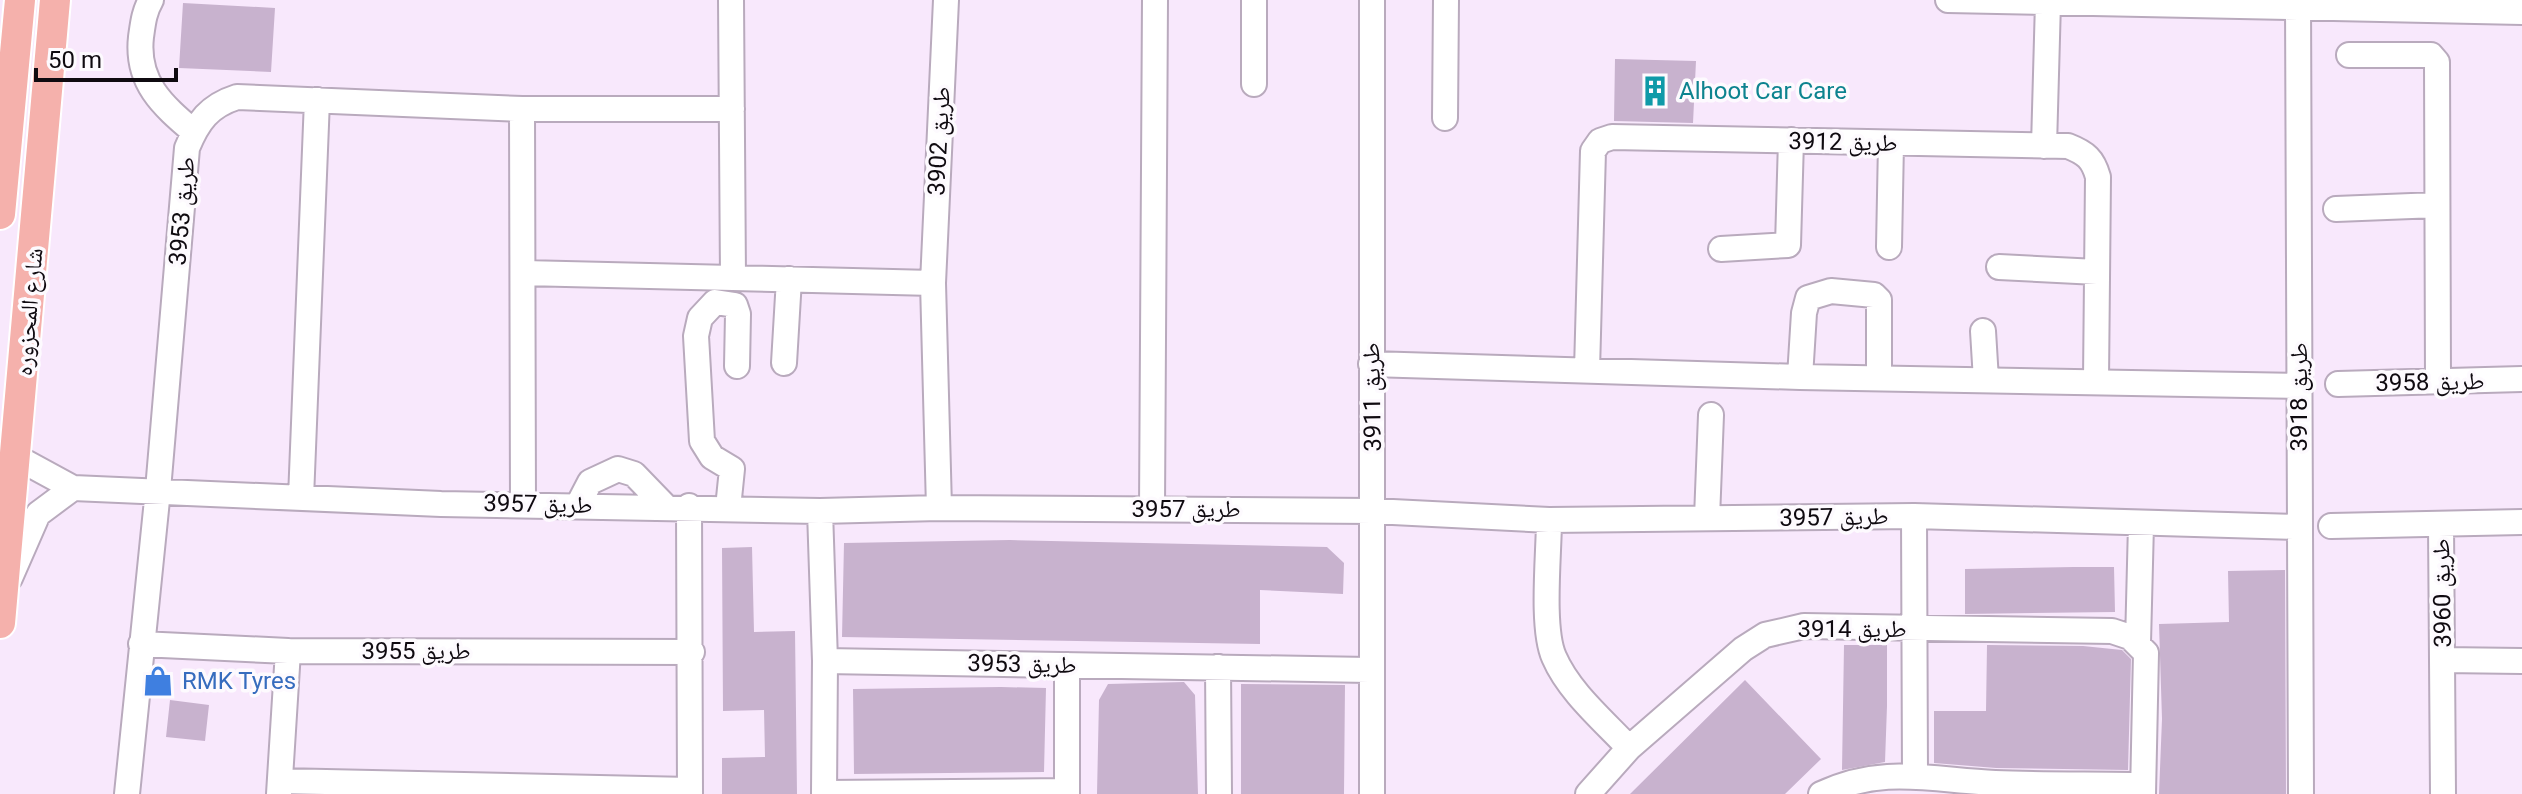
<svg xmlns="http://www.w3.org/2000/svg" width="2522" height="794" font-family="Roboto,'Noto Naskh Arabic',sans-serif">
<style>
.building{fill:#c8b2ce}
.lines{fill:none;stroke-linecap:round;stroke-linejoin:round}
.minor-casing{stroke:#b9aabd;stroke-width:28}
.major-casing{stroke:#fff;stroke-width:34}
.minor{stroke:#fff;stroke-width:24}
.major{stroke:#f5b1ac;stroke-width:30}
.labels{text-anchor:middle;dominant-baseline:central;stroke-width:7;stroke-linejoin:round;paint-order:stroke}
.culture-label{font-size:24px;fill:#0d838f;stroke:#fdfafe;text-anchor:start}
.street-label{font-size:24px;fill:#0f0a10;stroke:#fdfafe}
.shop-label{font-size:24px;fill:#366cbe;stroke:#fdfafe;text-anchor:start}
</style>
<rect width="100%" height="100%" fill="#f8e8fc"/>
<path class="building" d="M183,3L275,8L271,72L179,68Z
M1615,59L1696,61L1693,123L1614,121Z
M1010,540L1327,547L1344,563L1343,594L1260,590V644L842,637L844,543Z
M752,547L754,632L795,631L797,794H722V758L765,757L764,710L723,711L722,548Z
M2074,567H2114L2115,612L1965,614V569Z
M2285,570L2286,794H2159L2162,719L2159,624L2229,622L2228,571Z
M1844,645H1887V706L1885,762L1842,770Z
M1987,645L2083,646L2122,650L2131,659L2128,770L1996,768L1934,763V711H1986Z
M1745,680L1821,759L1785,794H1630Z
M1184,682L1195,695L1198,794H1097L1099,700L1108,684Z
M1241,684L1345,685L1344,794H1241Z
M1001,687L1046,688L1044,772L854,774L853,689Z
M170,700L209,705L205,741L166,737Z"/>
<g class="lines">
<g class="minor-casing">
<path id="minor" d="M151,0C144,12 143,23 141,37C136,82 162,105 194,132
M731,0L733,278
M1948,0L2522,12
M2298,0L2301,794
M2349,55H2431L2437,62L2438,381
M1254,84V0
M522,109L523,504
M1445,118L1446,0
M2044,146L2048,2
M2336,209L2437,205
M1889,247L1891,143
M1721,249L1788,245L1791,140
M1999,267L2097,272
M524,273L933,283
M1983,331L1986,380
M784,363L789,279
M1371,364L1800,377L2299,386
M1587,370L1593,151L1600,141L1612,137L2068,146C2086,153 2093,159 2098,177L2096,380
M1800,377L1804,313L1808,298L1831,291L1874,295L1879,300V378
M2338,384L2522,379
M16,457L73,488L441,504L820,511L939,508L1373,511L1549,520L1914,516L2300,527
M301,498L317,100
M578,505L590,482L618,469L634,474L665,506
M689,506L690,794
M728,508L732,469L712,457L702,441L696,336L700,318L715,302L735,305L738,314L737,366
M939,508L933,283L946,0
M1152,509L1155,0
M820,511L825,661L824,794
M1914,516L1915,774
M1707,518L1711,415
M1549,520C1549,553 1541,628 1554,657C1569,692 1604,721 1629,748
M2441,525L2443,794
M2331,526L2522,522
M10,578L38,514L73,488
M2138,643L2141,524
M141,644L288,651L692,652
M2443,660L2522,661
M825,661L1369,670
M1218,667L1219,794
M280,781L690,790
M824,793L1067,791
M127,794L158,490L187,148C198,121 209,106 237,97L522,109H732
M279,794L288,651
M1067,794V665
M1372,794V0
M1588,794L1629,748L1743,649L1765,635L1804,626L2112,631L2130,637L2146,653L2143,794
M1821,794C1882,765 1931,780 1995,783C2044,785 2094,784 2143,785"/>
</g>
<g class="major-casing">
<path id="major" d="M0,214L20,0
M0,623L55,0"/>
</g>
<use href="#minor" class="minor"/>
<use href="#major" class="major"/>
</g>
<defs>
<g id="building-bare" transform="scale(2.4)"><path d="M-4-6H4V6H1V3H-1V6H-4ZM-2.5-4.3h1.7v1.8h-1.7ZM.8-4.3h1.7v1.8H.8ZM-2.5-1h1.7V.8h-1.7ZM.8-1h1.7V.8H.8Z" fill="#0f9aa8" stroke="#fdfafe" stroke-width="2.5" paint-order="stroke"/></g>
<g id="shop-bare" transform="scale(2.4)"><path d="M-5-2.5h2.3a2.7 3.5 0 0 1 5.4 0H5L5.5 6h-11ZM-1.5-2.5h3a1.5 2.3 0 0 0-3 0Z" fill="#3f7fe0" stroke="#fdfafe" stroke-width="2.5" paint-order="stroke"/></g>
</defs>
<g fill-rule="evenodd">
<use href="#building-bare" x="1655" y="91"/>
<use href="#shop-bare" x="158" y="681"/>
</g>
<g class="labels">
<g class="culture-label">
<text x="1679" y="91">Alhoot Car Care</text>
</g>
<g class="street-label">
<text transform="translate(939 141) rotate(-87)">طريق 3902</text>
<text transform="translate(1843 142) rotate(1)">طريق 3912</text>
<text transform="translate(182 211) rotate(-85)">طريق 3953</text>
<text transform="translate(29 312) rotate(-85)">شارع المحزوره</text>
<text transform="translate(2430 382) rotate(-1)">طريق 3958</text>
<text transform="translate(1372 397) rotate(-91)">طريق 3911</text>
<text transform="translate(2299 397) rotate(-90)">طريق 3918</text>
<text transform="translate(538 504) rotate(1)">طريق 3957</text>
<text x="1186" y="509">طريق 3957</text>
<text transform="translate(1834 517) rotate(-1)">طريق 3957</text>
<text transform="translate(2442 593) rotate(-91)">طريق 3960</text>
<text x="1852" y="629">طريق 3914</text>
<text x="416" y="651">طريق 3955</text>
<text transform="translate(1022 664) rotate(1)">طريق 3953</text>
</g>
<g class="shop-label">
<text x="182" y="681">RMK Tyres</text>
</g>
</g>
<path d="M36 68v12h140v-12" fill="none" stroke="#0f0a10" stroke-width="4"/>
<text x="48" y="68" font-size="24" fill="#0f0a10" stroke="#fdfafe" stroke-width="6" paint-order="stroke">50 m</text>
</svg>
